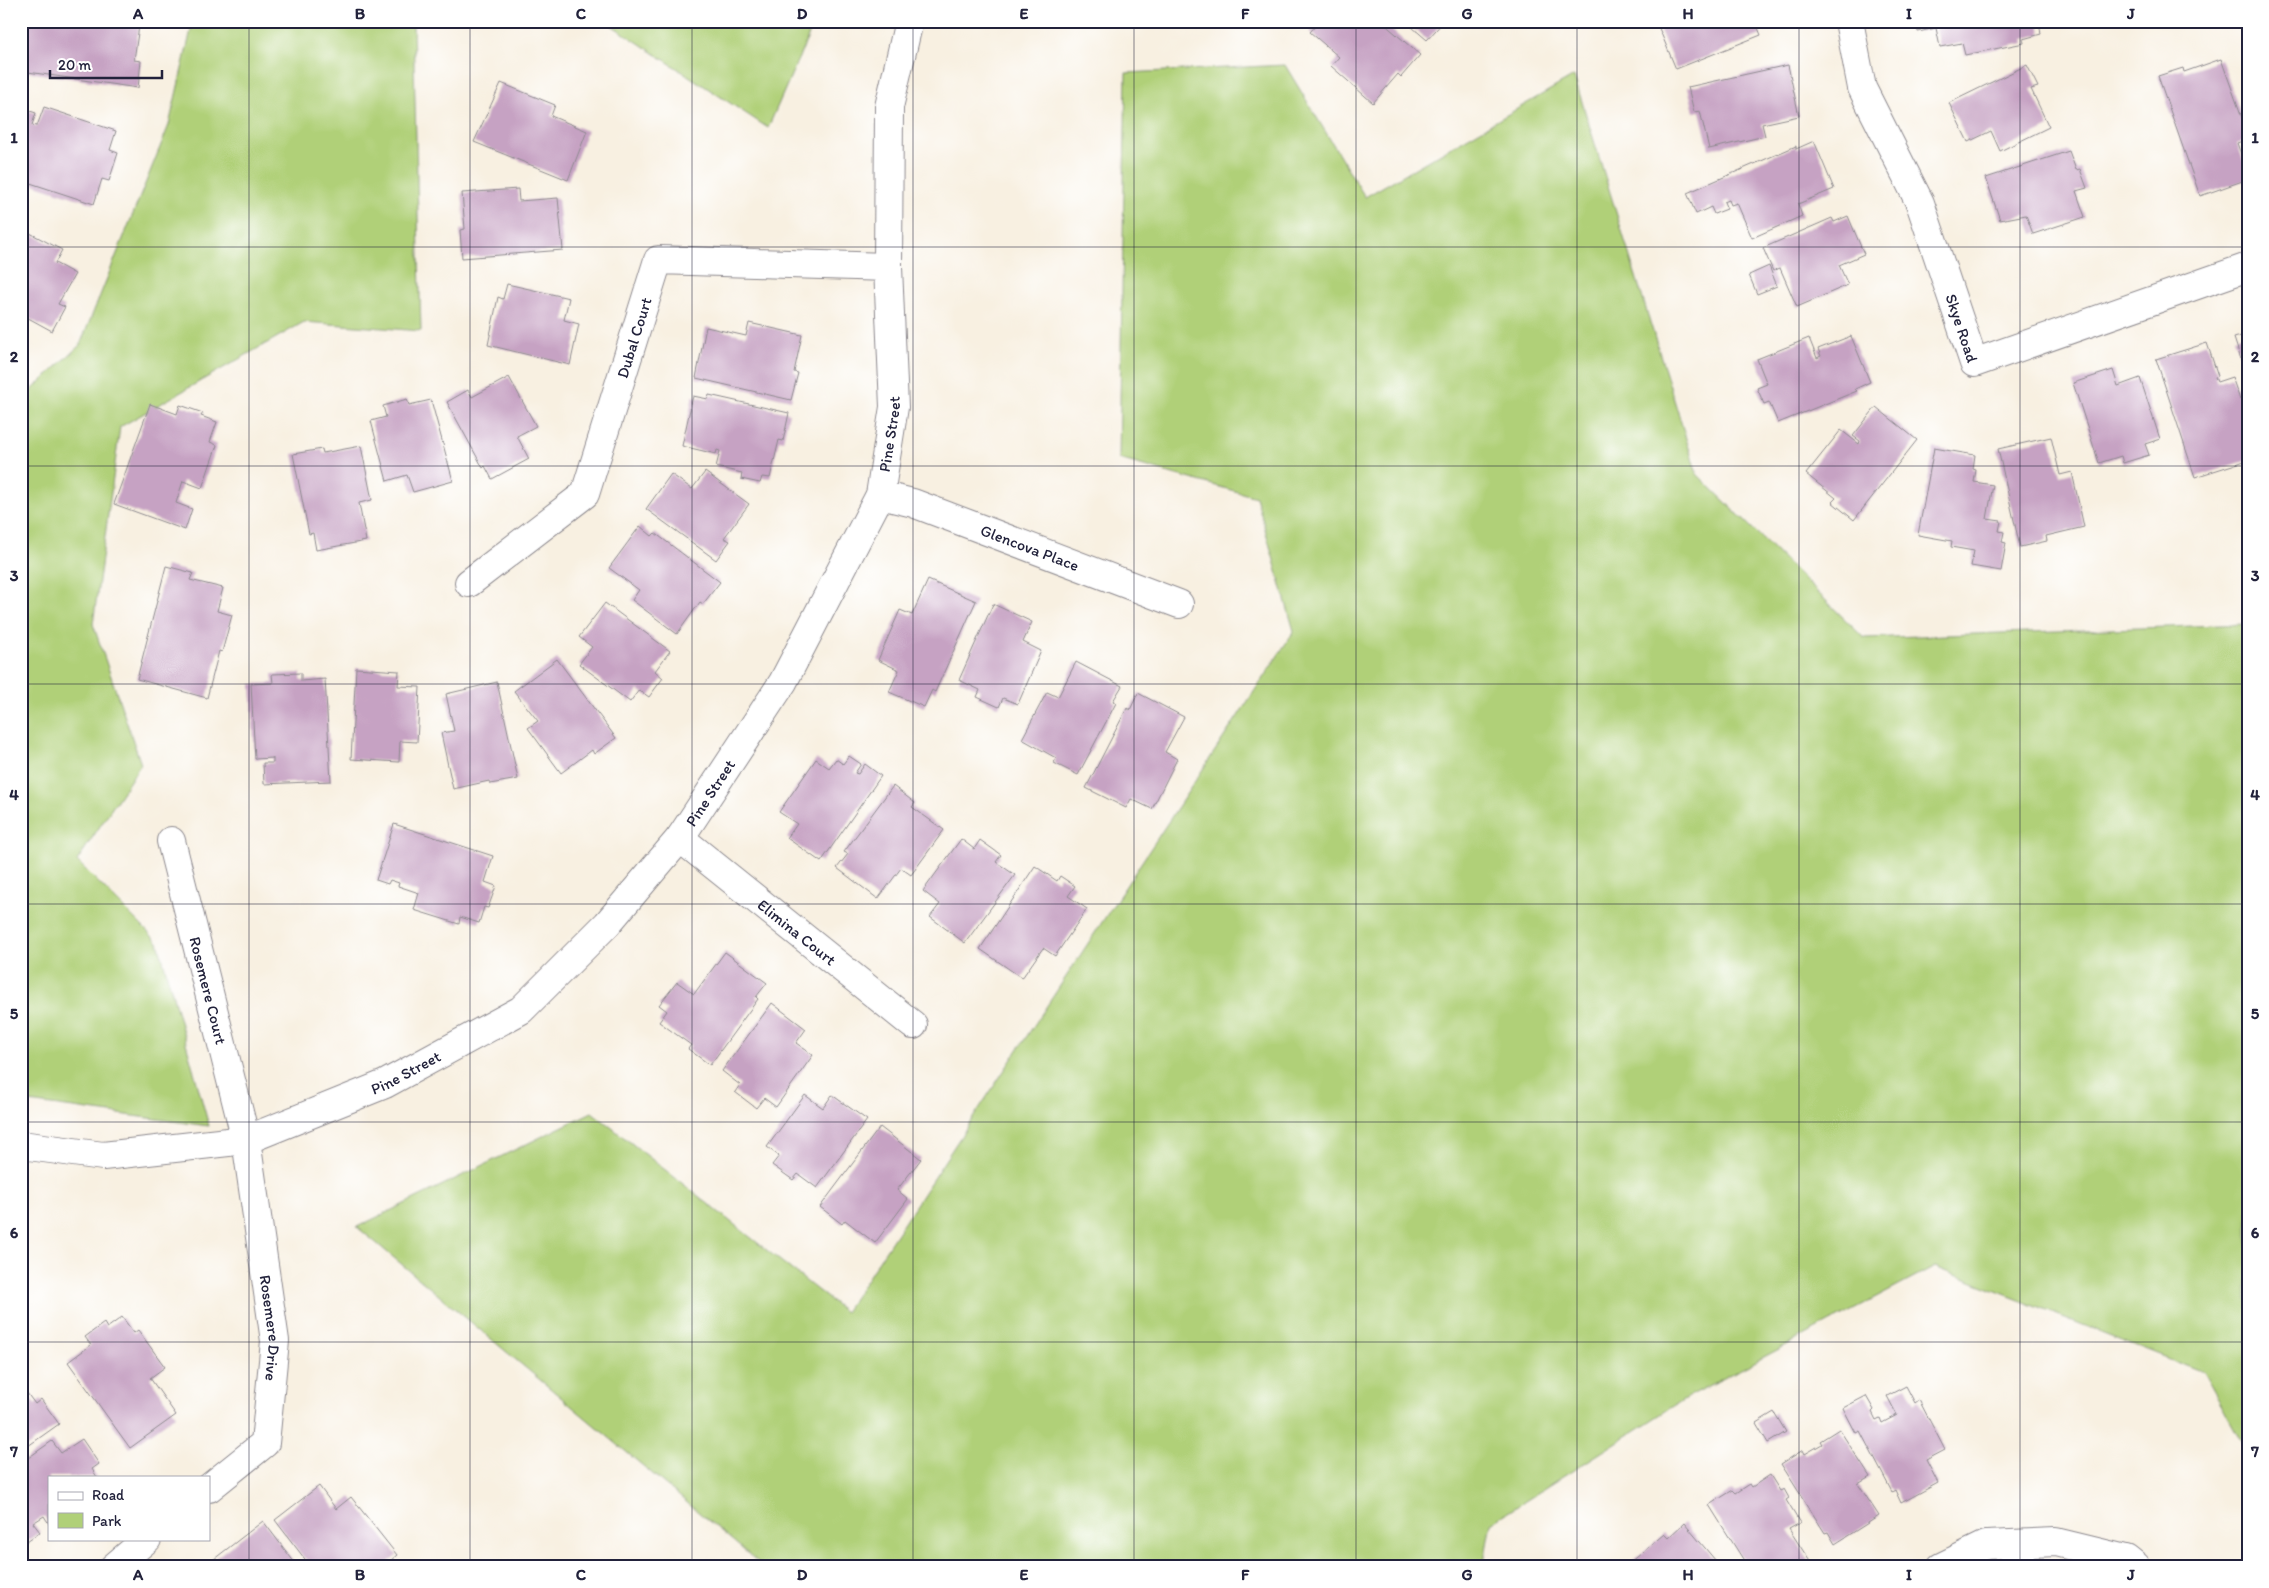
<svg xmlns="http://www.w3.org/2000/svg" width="2269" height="1588" font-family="Itim,sans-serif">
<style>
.green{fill:#b0d078;stroke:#69795a}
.building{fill:#c6a2c3}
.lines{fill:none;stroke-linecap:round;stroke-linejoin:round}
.minor-casing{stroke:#8d898e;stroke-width:30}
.minor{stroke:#fff;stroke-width:28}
.grid{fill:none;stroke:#22223b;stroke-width:1;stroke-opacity:0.55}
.labels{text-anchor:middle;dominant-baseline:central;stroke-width:4;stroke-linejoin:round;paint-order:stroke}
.street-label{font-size:16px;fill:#22223b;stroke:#fff}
.neatline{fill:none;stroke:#22223b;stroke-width:2}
.grid-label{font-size:16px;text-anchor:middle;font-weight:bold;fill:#22223b}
</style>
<rect width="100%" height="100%" fill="#fff"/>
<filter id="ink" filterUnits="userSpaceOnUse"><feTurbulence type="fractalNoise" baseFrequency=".02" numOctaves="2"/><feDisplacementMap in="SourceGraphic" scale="10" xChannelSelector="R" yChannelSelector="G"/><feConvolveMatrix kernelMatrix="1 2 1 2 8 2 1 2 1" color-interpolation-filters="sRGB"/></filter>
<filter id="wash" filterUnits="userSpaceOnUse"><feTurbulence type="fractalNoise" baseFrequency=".0096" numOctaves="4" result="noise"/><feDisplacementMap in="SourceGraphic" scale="20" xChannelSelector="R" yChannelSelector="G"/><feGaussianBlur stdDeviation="1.12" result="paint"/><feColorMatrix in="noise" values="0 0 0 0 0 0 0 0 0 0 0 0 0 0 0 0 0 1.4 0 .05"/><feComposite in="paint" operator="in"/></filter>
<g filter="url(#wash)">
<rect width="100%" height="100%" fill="#f8f0e1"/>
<path class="green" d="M193,21H429L413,24L421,331L304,322L120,427L93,624L141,764L77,861L158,942L209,1126L21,1101V400L80,345L169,125Z
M605,21H815L768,128Z
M1285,65L1365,197L1574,76L1697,474L1864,638L2248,624V1453L2203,1372L1935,1267L1686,1398L1491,1523L1483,1567H764L357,1227L592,1112L845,1312L1294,631L1256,497L1119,459L1126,73Z"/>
<g id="blocks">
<path class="building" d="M26,21H115L114,23L139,26L134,60L141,61L138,88L21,71Z
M1320,21H1381L1420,55L1401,77L1398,74L1373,103L1331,66L1339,57L1310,32Z
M1405,21H1444L1427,40Z
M1656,21H1755L1761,35L1676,69Z
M1916,21H2039L2041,34L2023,39L2024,43L1965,55L1962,43L1940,47L1936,28L1918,32Z
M2221,59L2248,134V139L2237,143L2248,174V179L2200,196L2158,76L2183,68L2184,72Z
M1788,65L1799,116L1762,124L1765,136L1709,149L1700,111L1694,112L1688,87Z
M2027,65L2038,87L2031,89L2049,127L2000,151L1991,131L1968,142L1949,103Z
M501,83L555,105L551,116L587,131L568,180L474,142Z
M44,107L116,131L110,150L118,153L109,181L102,179L94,204L21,180V108L36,113L32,125L37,126Z
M1814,141L1834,189L1798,204L1802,216L1752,238L1737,203L1731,205L1729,200L1724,202L1727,209L1714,214L1711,207L1696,214L1687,193L1796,146V149Z
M2069,151L2076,170L2080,169L2087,188L2076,191L2085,217L2033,234L2026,215L2000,220L1986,178Z
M518,189L519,201L558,198L563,250L462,258L460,230L465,229L462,193Z
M1848,216L1864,254L1839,265L1848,285L1797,307L1780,268L1773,271L1763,248L1832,218L1834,222Z
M28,232L62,250L55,263L75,274L58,304L65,307L52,331L21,314V246Z
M1769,266L1777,286L1757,294L1749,275Z
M507,284L569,298L564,320L579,324L570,365L488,345L498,297L503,299Z
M749,323L802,335L794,372L798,373L791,400L696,378L706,327L746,336Z
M2248,334V378H2247L2234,338Z
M1851,336L1870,382L1855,389L1857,391L1778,423L1769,402L1764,404L1757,388L1767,384L1757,359L1809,338L1817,358L1821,356L1818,349Z
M2207,343L2218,376L2215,377L2217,382L2232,377L2240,400L2243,399L2247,410L2244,411L2248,422V460L2195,477L2156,359Z
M2113,370L2118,386L2140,378L2160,439L2145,444L2149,455L2123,463L2121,456L2099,463L2073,383Z
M509,377L536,426L517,436L529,459L492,479L485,466L483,468L447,402L468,390L472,397Z
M709,395L789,413L783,441L779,440L770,478L762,477L760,483L741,479L742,473L716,467L720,451L717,450L716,454L682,446L693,396L708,399Z
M407,399L409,405L431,400L453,481L413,492L407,475L387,481L371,421L386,417L383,406Z
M150,404L177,414L180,405L203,413L201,416L217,422L210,442L217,445L202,488L183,481L176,503L192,509L185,530L114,504Z
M1876,407L1917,440L1854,520L1832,502L1836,498L1806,474L1841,430L1859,444L1860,441L1853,436Z
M2051,437L2060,475L2072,472L2084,527L2046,536L2047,541L2020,547L1998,449Z
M361,446L372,500L359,503L366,541L316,550L313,533L309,534L293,454L322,449L323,453Z
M1934,448L1975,455L1973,469L1976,470L1974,482L1993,485L1987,519L2001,521L1999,531L2004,532L2002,542L2006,543L2001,571L1971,566L1974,551L1951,547L1952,541L1918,535Z
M705,472L749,504L724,538L730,541L716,560L646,509L671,474L692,489Z
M640,526L652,536L655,533L720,582L703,604L700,602L677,634L632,600L639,590L609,568Z
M166,566L193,573L190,580L223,588L217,611L232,615L222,652L219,651L207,698L137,679Z
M928,580L976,601L935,692L932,690L924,707L889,692L899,670L878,660L900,610L912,615Z
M605,603L670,651L655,671L663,678L649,697L639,690L630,702L579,664L592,647L579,637Z
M993,604L1032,622L1023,642L1041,651L1018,704L1003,698L999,707L977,697L980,690L959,680Z
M557,659L616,738L594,754L592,750L561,773L528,728L538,721L514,691Z
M1076,662L1122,686L1113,701L1116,703L1078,775L1054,763L1056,758L1022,739L1047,692L1058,697Z
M356,668L399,671L398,686L420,687L417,742L400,741L399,762L351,759Z
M301,673V681L325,679L331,781L264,784L263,763H273V758L255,759L251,684L273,683L272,674Z
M497,682L518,779L490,784L489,781L453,789L441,733L454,731L446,694Z
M1138,693L1184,717L1165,752L1177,759L1152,809L1131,799L1126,808L1086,788L1127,708L1130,710Z
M849,756L861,764L855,773L858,774L865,764L881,776L821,862L787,838L797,824L779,812L816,759L829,768L836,759L843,764Z
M893,786L915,803L912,807L944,830L911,875L901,868L878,899L837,868L848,854L844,852Z
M394,824L493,856L485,882L496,886L488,908L484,907L479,923L460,917L459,924L414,910L419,893L398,886L399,883L390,880L388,884L376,880Z
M961,839L974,849L980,840L1001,855L996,862L1015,875L965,943L930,917L940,904L923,891Z
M1035,866L1057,881L1060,876L1075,886L1068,896L1087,909L1055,956L1043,948L1022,978L980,949Z
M725,952L767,983L756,997L758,999L710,1065L688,1049L691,1045L659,1022L667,1011L659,1005L677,982L694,994Z
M772,1003L806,1029L796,1043L813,1055L776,1107L764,1098L756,1108L735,1092L740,1085L722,1071Z
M805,1095L823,1108L832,1095L867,1120L817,1188L798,1174L793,1180L772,1165L779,1156L767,1147Z
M880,1127L921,1159L897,1190L908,1199L875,1243L845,1220L842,1224L820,1207Z
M122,1317L134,1333L138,1330L165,1367L150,1378L176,1415L130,1448L68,1362L91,1345L85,1337L104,1323L107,1328Z
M21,1327L28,1334L21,1340Z
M21,1385L35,1404L41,1399L59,1424L21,1451Z
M1906,1386L1915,1403L1919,1400L1945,1450L1926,1460L1938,1483L1901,1503L1895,1490L1892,1492L1860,1431L1856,1433L1843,1408L1866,1396L1874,1410L1872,1412L1876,1420L1880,1418L1882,1423L1897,1415L1887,1396Z
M1774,1412L1786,1432L1768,1443L1756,1423Z
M1839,1429L1870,1477L1858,1484L1879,1516L1835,1544L1828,1532L1825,1533L1781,1464L1803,1450L1805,1454L1822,1444L1820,1441Z
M82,1439L99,1464L92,1469L97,1477H49V1524L44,1516L33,1523L40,1532L21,1545V1463L52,1441L61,1453Z
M1770,1475L1780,1491L1784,1489L1789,1498L1786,1500L1800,1523L1789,1529L1811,1563L1804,1567H1748L1709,1505L1733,1490L1736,1493L1750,1484L1752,1487Z
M319,1486L336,1509L351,1497L397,1555L383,1567H311L275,1520Z
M263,1521L298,1567H212L209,1563Z
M1684,1523L1721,1567H1632L1629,1564L1664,1534L1668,1538Z"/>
</g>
</g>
<g filter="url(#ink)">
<use href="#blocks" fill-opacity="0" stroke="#8d898e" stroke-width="1"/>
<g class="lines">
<g class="minor-casing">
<g id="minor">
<path id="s1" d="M1849,21L1862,88L1920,203L1974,363L2248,267"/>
<path id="s2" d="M880,495L913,503L1179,604"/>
<path id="s3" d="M469,583L585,494L658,260L888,267"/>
<path id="s4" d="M680,838L913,1025"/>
<path id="s5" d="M171,841L246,1140L275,1341L265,1443L209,1488"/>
<path id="s6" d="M21,1145L103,1156L246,1140L385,1084L521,1010L607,924L680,838L783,682L880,495L894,407L888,267L889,107L909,21"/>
<path d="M114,1567L147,1539"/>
<path d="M1941,1567L1986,1545L2056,1542L2126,1559L2136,1567"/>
</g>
</g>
<use href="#minor" class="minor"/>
</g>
</g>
<path class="grid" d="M249,21V1567M470,21V1567M692,21V1567M913,21V1567M1134,21V1567M1356,21V1567M1577,21V1567M1799,21V1567M2020,21V1567M21,247H2248M21,466H2248M21,684H2248M21,904H2248M21,1122H2248M21,1342H2248"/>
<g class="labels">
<g class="street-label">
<text stroke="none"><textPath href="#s1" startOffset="329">Skye Road</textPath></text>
<text stroke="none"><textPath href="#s3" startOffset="310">Dubal Court</textPath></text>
<text stroke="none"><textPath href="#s6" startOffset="1225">Pine Street</textPath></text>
<text stroke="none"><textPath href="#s2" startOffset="159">Glencova Place</textPath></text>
<text stroke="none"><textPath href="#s6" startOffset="820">Pine Street</textPath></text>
<text stroke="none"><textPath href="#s4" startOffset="150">Elimina Court</textPath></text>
<text stroke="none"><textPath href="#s5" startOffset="154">Rosemere Court</textPath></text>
<text stroke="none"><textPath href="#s6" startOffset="400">Pine Street</textPath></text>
<text stroke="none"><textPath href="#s5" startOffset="498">Rosemere Drive</textPath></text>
</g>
</g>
<rect width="2269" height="1588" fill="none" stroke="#fff" stroke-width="55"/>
<rect x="48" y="1476" width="162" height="65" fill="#ffffff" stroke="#a7a7b1"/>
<rect x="58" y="1492" width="25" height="8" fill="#ffffff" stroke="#a7a7b1"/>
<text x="92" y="1500" font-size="15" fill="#22223b">Road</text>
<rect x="58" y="1513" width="25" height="15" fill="#b0d078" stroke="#a7a7b1"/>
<text x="92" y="1526" font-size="15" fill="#22223b">Park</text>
<path d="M50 70v8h112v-8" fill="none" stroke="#22223b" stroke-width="2.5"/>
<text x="58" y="70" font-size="15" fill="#22223b" stroke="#ffffff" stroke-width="4" paint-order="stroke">20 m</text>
<rect x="28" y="28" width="2214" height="1532" class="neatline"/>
<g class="grid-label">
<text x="138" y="19">A</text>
<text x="360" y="19">B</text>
<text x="581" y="19">C</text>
<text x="802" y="19">D</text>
<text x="1024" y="19">E</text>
<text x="1245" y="19">F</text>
<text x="1467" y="19">G</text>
<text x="1688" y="19">H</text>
<text x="1909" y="19">I</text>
<text x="2131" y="19">J</text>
<text x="14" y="143">1</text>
<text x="2255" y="143">1</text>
<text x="14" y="362">2</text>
<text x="2255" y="362">2</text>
<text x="14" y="581">3</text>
<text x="2255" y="581">3</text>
<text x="14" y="800">4</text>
<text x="2255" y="800">4</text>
<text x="14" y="1019">5</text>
<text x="2255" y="1019">5</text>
<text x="14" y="1238">6</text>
<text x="2255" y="1238">6</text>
<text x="14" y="1457">7</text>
<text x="2255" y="1457">7</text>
<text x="138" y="1580">A</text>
<text x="360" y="1580">B</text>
<text x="581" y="1580">C</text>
<text x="802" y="1580">D</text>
<text x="1024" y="1580">E</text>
<text x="1245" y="1580">F</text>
<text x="1467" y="1580">G</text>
<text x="1688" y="1580">H</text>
<text x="1909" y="1580">I</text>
<text x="2131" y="1580">J</text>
</g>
</svg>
